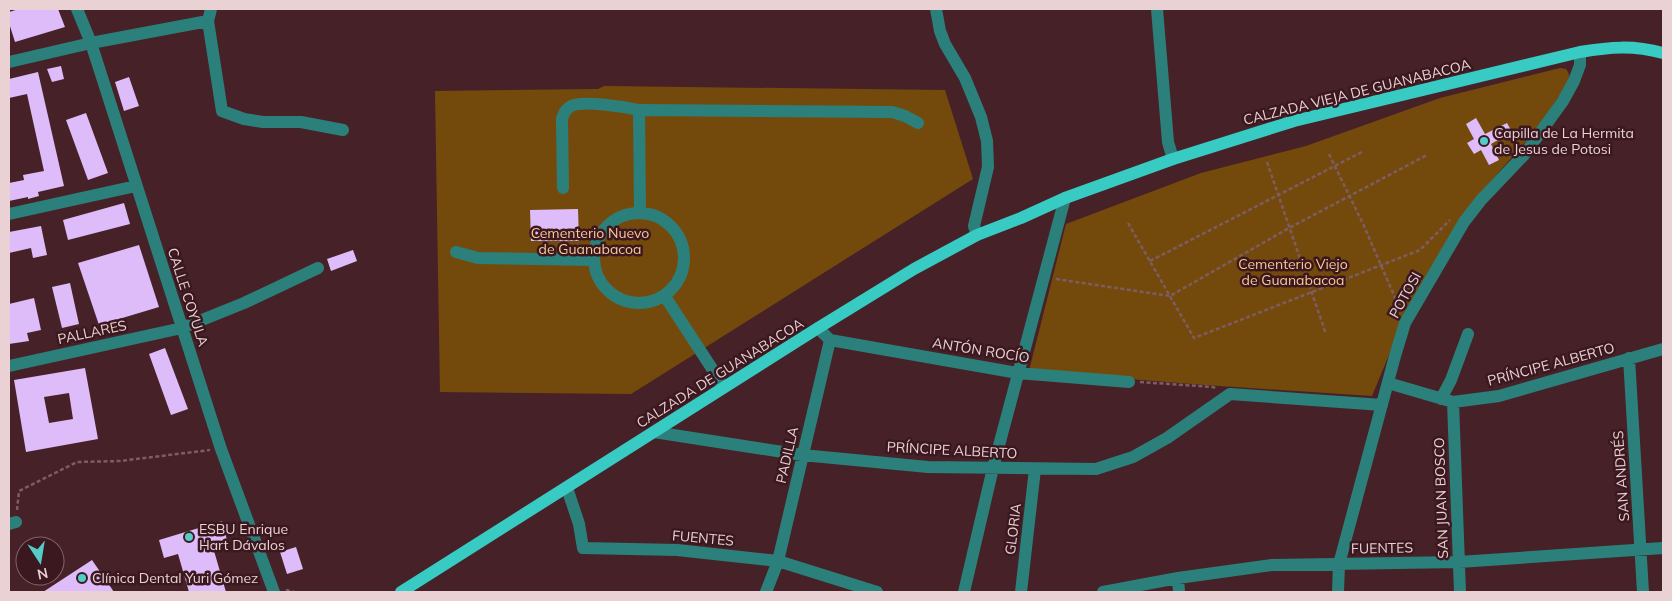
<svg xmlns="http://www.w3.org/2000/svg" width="1672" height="601" font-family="Mulish,sans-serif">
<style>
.green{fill:#744a0c}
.building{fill:#debbf9;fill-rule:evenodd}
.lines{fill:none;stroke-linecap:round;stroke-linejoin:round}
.path{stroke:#7d5d62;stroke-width:2.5;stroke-dasharray:4 2.5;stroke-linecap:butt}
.minor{stroke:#2c807b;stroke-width:12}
.major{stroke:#37cbc4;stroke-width:12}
.poi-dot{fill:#54cdc6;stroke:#3b181f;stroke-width:2}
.labels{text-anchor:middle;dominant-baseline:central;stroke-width:5;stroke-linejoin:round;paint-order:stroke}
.street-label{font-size:14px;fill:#ead1d4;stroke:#3b181f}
.poi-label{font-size:14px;fill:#ead1d4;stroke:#3b181f;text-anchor:start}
.park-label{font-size:14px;fill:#f8c993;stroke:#3b181f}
</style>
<rect width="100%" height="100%" fill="#462228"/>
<path class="green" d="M1560,68L1566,69C1571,75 1569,79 1566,86L1532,135L1472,202L1403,321L1372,396L1205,385L1029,371L1066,224L1201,173L1306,146L1440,98Z
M604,86L945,90L973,179L631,394L440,392L435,91L598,89Z"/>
<path class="building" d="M19,9H58L65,27L15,42L9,23V12Z
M61,66L64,79L52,82L47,69Z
M38,72L64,186L38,192L39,196L28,199V197L9,201V183L24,180L23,175L44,171L27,94L9,98V79Z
M129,77L139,106L124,111L115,82Z
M86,113L108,173L88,180L66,120Z
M1476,118L1485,134L1507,123L1512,132L1491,144L1499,160L1489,165L1481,150L1474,154L1467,143L1474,139L1466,124Z
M124,203L130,224L68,240L63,220Z
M578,209L579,241H531L530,210Z
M41,226L47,255L33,258L31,248L9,253V232Z
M139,245L159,307L99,325L78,263Z
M353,250L357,261L331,271L327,259Z
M70,283L79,324L62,328L52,287Z
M34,298L41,330L27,333L29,341L9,344V304Z
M165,348L188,409L171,415L149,354Z
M85,368L98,439L26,452L14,380ZM69,393L73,419L49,423L44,397Z
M222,521L227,540L212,544L226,592H189L178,554L164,558L159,540Z
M296,547L303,569L287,574L280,552Z
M92,560L114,592H43Z"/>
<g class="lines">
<path class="path" d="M1329,154L1364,226L1400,309
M1267,162L1326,334
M1128,223L1194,338L1420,250L1450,220
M1150,261L1362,152
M1056,279L1170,296L1289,228L1427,155
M1140,382L1213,387L1217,389
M17,510L19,491L77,462L120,461L210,450
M286,590L294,592"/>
<path class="minor" d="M77,9L91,43L221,449L274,592
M211,9L208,21L222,111L244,119L263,122H301L343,130
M936,9L940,31L945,44L965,78L981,117L987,141L988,167L974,226L977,235
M1157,9L1168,142L1173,159
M9,62L91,43L208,21
M563,188L562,119C564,113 565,110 571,106C583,100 625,107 639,110
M640,213L639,110L892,112L905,116L918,123
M594 258a45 45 0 1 1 90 0a45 45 0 1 1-90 0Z
M9,214L136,186
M456,252L478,258L594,260
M664,295L724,387
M830,340L1018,373L1129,382
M1629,358L1643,592
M9,366L182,328L244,303L318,268
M1388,383L1453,402L1499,396L1663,349
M1441,399L1451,380L1468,334
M1453,402L1460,592
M654,432L802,455L928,467L1096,469L1133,457L1167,438L1230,394L1382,405
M567,488L579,524L583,548L677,550L778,561L877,592
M9,524L16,522
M1178,578L1179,592
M766,592L778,561L830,340L818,328
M964,592L993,468L1065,198
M1021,592L1035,469
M1103,592L1178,578L1272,565L1459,562L1663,548
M1338,592L1339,564L1395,356L1405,323L1464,222L1481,200L1524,155L1563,101L1574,81L1580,65V52"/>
<path class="major" d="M401,592L818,328L914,269L977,235L1021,218L1065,198L1173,159L1294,121L1580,52C1610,47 1633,45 1663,53"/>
</g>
<g class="poi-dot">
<circle cx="1484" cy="141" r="5"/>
<circle cx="189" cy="537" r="5"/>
<circle cx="82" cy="578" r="5"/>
</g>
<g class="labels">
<g class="street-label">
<text transform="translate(1357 92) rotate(-14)">CALZADA VIEJA DE GUANABACOA</text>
<text transform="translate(1405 295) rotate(-61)">POTOSI</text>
<text transform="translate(188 297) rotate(72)">CALLE COYULA</text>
<text transform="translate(92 332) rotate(-12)">PALLARES</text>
<text transform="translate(981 350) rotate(9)">ANTÓN ROCÍO</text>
<text transform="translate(1551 364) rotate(-15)">PRÍNCIPE ALBERTO</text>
<text transform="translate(720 373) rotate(-32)">CALZADA DE GUANABACOA</text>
<text transform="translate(952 450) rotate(3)">PRÍNCIPE ALBERTO</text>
<text transform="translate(787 455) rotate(-77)">PADILLA</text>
<text transform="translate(1621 476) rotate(-94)">SAN ANDRÉS</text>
<text transform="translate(1441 498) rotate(-92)">SAN JUAN BOSCO</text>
<text transform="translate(1013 529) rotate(-83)">GLORIA</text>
<text transform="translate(703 538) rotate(5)">FUENTES</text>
<text transform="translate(1382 548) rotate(-1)">FUENTES</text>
</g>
<g class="poi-label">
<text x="1494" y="133">Capilla de La Hermita<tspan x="1494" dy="16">de Jesus de Potosi</tspan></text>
<text x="199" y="529">ESBU Enrique<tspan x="199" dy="16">Hart Dávalos</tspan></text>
<text x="92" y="578">Clínica Dental Yuri Gómez</text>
</g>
<g class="park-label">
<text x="590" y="233">Cementerio Nuevo<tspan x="590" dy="16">de Guanabacoa</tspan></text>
<text x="1293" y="264">Cementerio Viejo<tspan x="1293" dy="16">de Guanabacoa</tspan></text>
</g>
</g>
<rect width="1672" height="601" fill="none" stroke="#ead1d4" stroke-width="20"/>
<g transform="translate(40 561) rotate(168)"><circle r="24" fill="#3b181f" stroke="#816267"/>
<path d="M0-4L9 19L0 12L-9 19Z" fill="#54cdc6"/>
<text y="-8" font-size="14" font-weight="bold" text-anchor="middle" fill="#ead1d4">N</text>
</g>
</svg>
